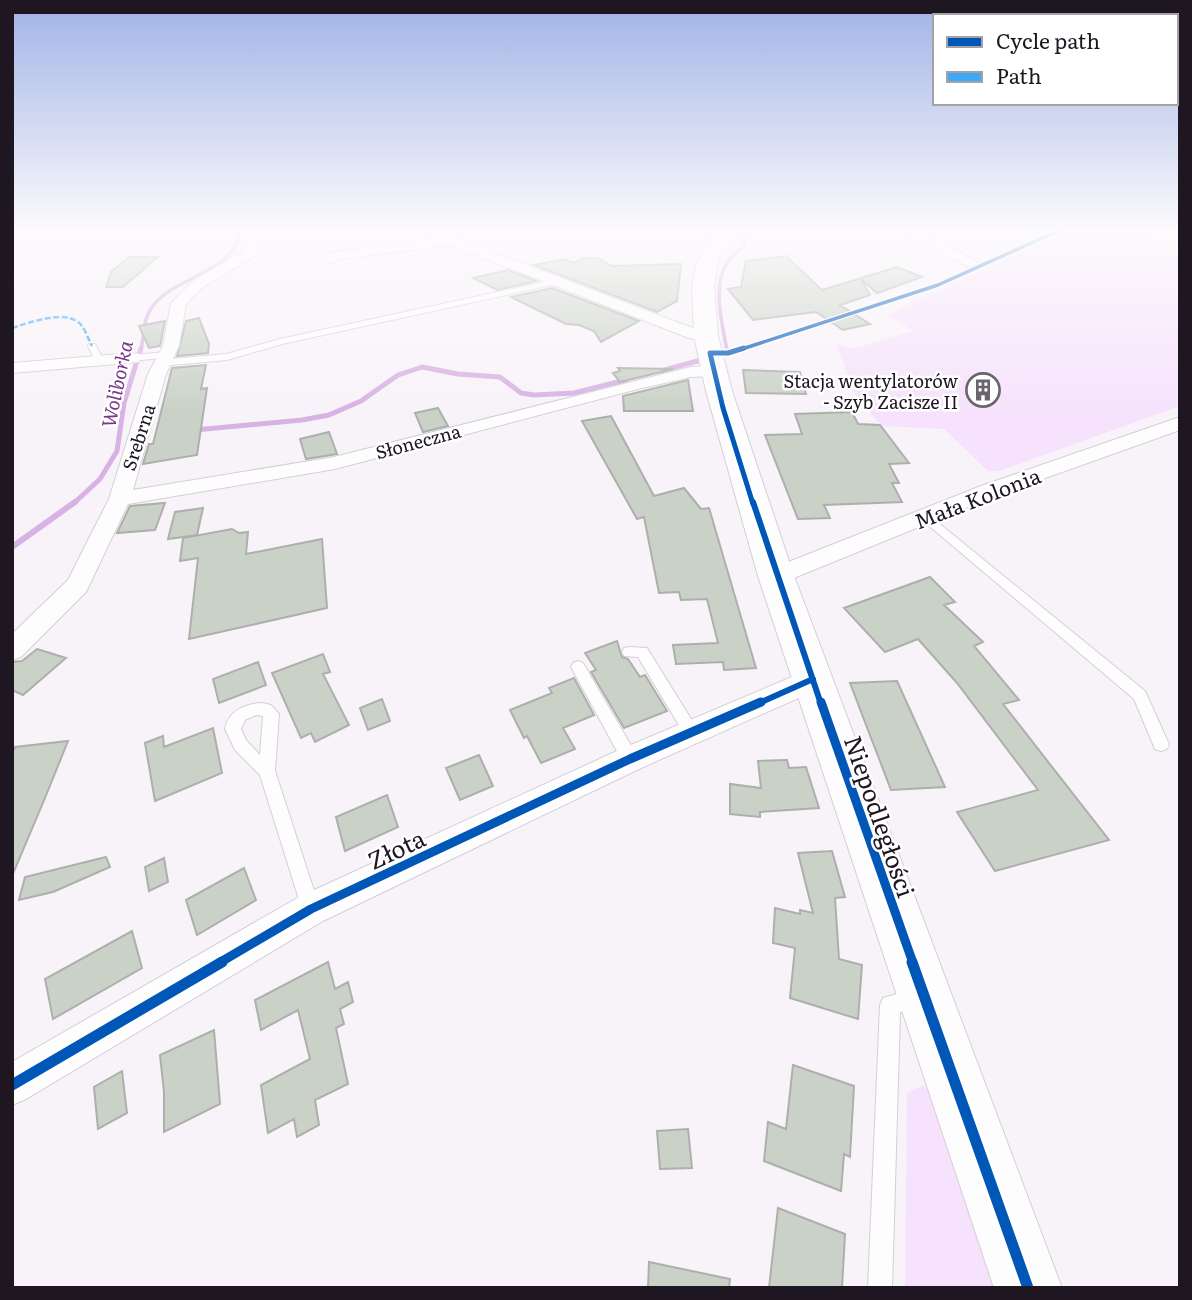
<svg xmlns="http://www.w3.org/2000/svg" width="1192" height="1300" font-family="Literata,serif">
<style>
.green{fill:#f6e2fc}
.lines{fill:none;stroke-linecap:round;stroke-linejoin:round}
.stream-far2{stroke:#d8b2e4;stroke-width:3.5}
.stream-far1{stroke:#d8b2e4;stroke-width:5}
.stream{stroke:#d8b2e4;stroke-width:6}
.building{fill:#cad2c7;stroke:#adafad;stroke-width:2}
.lane-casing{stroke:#d4ced6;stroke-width:2}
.street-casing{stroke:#d4ced6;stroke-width:2}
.secondary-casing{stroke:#d4ced6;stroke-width:2}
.lane{fill:#fefdfe;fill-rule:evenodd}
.street{fill:#fefdfe;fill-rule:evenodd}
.secondary{fill:#fefdfe;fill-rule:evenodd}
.quiet{stroke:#3fa9f5;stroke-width:2.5;stroke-dasharray:6 2.5;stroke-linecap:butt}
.cycleway-far4-casing{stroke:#fff;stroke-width:6}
.cycleway-far3-casing{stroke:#fff;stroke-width:9}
.cycleway-far2-casing{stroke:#fff;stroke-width:10}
.cycleway-far1-casing{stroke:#fff;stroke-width:13}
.cycleway-casing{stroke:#fff;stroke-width:16}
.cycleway-far4{stroke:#0057b8;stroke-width:3.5}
.cycleway-far3{stroke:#0057b8;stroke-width:5}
.cycleway-far2{stroke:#0057b8;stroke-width:6}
.cycleway-far1{stroke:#0057b8;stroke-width:9}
.cycleway{stroke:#0057b8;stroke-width:11}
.labels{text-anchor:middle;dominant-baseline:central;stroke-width:5;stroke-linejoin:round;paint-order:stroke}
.far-poi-label{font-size:18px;fill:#1e1721;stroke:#fff;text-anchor:end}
.far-street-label{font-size:18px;fill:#1e1721;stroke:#fff}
.far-water-label{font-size:19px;font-style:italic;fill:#773789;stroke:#fff}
.street-label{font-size:21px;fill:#1e1721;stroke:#fff}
.near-street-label{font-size:24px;fill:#1e1721;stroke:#fff}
</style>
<rect width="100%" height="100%" fill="#f8f3f9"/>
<path class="green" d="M1076,230H1116L1180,247V406L999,471H988L944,429L882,426L856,397L836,344L852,349L914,331L886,315L1062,234Z
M923,1085L932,1094L998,1288H905L907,1093Z"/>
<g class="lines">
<path class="stream-far2" d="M141,350C144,335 143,319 152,307C175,275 238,273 239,230H235
M727,350C722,324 711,283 729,260C733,254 740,250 746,245L741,239L750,231L759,230"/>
<path class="stream-far1" d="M661,371L701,360
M195,430L302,420L329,415L361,401L398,375L422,367L458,374L500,377L521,393L534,395L574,393L626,380
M73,504L100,479L117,451L124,403L141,348"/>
<path class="stream" d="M12,547L75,502"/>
</g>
<path class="building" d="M786,256L822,290L897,267L922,277L877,293L861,279L870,295L840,305L870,324L843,330L816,312L753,320L728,289L741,287L746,261Z
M129,257H158L123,287H106L111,272Z
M584,258H597L612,266L681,264L677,301L657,312L534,265L564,259L574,263Z
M508,270L536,281L497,290L473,278Z
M552,288L639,321L601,342L594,331L579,325L566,324L511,297Z
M199,318L209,344L208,353L177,356L186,321Z
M165,321L160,346L149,348L139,326Z
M206,365L201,389L207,388L197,455L143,464L149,444H153L172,368Z
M618,368L673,369L620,382L613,373L620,371Z
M743,370L800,372L806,394L746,393Z
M688,380L693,411H624L623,396Z
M438,408L448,426L423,432L415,413Z
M852,412L858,424L880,425L909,463L889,464L899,483H892L902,502L824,505L830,518L798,519L765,435L802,434L795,414Z
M611,416L654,496L684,488L701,509L709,508L756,668L724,670L723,662L676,664L673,645L718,643L707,599L681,600L679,592L659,593L644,517L637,519L582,421Z
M329,432L337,454L306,459L300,439Z
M165,503L155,530L117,533L130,506Z
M203,508L197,535L168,539L175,512Z
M232,529L239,533L248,532L246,554L322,539L327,608L189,639L198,558L180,561L183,538Z
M930,577L955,602L944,605L983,642L974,646L1019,700L1003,704L1109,840L995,871L957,812L1038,790L957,683L918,639L885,652L844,608Z
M617,641L622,657L628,659L640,677L645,675L667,711L624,728L591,672L596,670L585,653Z
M37,649L66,658L23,695L12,690V662L22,661Z
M323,654L330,672L323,674L349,725L315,742L311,733L301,738L272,673Z
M258,662L266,685L219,703L213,679Z
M574,678L594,715L563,728L575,749L541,763L527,736L524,738L510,710L552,693L549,688Z
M897,681L945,787L891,790L850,683Z
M382,699L390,721L368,730L360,708Z
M213,728L222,773L155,801L145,743L163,736L164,747Z
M68,741L45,798L12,876V753L15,747Z
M479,755L493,786L460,800L446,768Z
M787,760L789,768L806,767L819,808L760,812V817L730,814V784L761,788L758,761Z
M387,795L398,827L345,851L336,817Z
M832,851L845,897L835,898L839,959L862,965L858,1019L790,998L795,948L773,943L775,908L800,914V910L813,913L798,853Z
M106,857L110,867L53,892L19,900L25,877Z
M164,858L168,882L149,891L145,867Z
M244,868L256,900L197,935L186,900Z
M132,931L142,968L53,1019L45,979Z
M328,962L335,989L348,982L353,1002L340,1009L344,1024L336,1028L348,1084L315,1100L319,1125L297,1137L294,1119L268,1133L261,1085L310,1059L298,1010L261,1030L255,1000Z
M214,1030L220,1104L164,1132V1092L160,1055Z
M793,1065L854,1086L850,1157L844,1154L841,1191L764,1161L768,1122L786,1129Z
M122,1071L127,1113L98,1129L94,1087Z
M688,1129L692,1168L660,1169L657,1131Z
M778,1208L845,1234L842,1288H769Z
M649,1262L730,1279L729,1288H648Z"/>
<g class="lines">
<g class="lane-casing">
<path id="lane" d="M864,230L845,235L842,233L850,230Z
M558,279L562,281L561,283L282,344L227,360L161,366L156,363L161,360L226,354L280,339Z
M89,344H95L104,361L102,363H96L88,346Z
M166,352L169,353V357L133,361L129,358L133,355Z
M925,512L1145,691L1169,744L1167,749L1161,751L1155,749L1134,699L921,519L919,516Z
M629,647L647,648L696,727L699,732L696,737L691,739L686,737L638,657L624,656L622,652L624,648Z
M578,661L583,663L636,754L638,759L636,764L630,766L624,764L571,667L573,663Z
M262,703L271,705L279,714L275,771L320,909L318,916L311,918L304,916L302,909L260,775L235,750L225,729C228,711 245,704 262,703ZM256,715L263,716L260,755L246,740L241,729L245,720Z
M917,988L924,991L927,998L924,1005L900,1012L892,1288H868L880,1005L883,998Z"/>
</g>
<g class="street-casing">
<path id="street" d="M249,230H261L255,256L203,287L186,304L179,346L166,374L133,490L334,457L691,367L714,366L723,371L714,376L691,377L638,389L335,469L128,504L86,592L21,657L12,660V634L68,580L109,499L148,374L163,346L171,303L193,281L244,251Z
M416,230H434L698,330L712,333L714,336L706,341L689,338L450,245L339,259L332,264L325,260L329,253L334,252L435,240Z
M902,230H918L985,266L978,270L973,269Z
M133,353L139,354L141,358L139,362L12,373V363Z
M1180,417V430L995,496L784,582L776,584L768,582L764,576L768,570L981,486Z
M813,668L823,671L827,679L823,687L641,768L323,921L26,1099L12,1105V1062L299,897L619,750Z"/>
</g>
<g class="secondary-casing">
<path id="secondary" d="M716,230H734L718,260L714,286L718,336L732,391L794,576L1062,1288H994L758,576L706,391L694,336L692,286L698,260Z"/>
</g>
<use href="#lane" class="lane"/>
<use href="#street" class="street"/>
<use href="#secondary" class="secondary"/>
<path class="quiet" d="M12,328C28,323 62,310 78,322C85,327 88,339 92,346"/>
<g class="cycleway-far4-casing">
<path id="cycleway-far4" d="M739,350L938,285L1060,230"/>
</g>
<g class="cycleway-far3-casing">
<path id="cycleway-far3" d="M744,348L728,353H710L723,408L753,504"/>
</g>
<g class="cycleway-far2-casing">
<path id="cycleway-far2" d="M753,502L821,704
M757,704L813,679"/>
</g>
<g class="cycleway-far1-casing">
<path id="cycleway-far1" d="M821,702L913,963
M219,963L311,909L630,759L761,702"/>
</g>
<g class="cycleway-casing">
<path id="cycleway" d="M912,962L1028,1288
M12,1085L222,962"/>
</g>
<use href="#cycleway-far4" class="cycleway-far4"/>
<use href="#cycleway-far3" class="cycleway-far3"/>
<use href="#cycleway-far2" class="cycleway-far2"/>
<use href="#cycleway-far1" class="cycleway-far1"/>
<use href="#cycleway" class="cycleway"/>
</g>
<linearGradient id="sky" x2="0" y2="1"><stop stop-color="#a1b3e6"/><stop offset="0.56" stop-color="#fcfafc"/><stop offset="1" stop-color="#fcfafc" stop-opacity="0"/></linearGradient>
<rect width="1192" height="412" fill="url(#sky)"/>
<defs>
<g id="building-ring" transform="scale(1.75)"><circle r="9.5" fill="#fff" stroke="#6a646d" stroke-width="1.5"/><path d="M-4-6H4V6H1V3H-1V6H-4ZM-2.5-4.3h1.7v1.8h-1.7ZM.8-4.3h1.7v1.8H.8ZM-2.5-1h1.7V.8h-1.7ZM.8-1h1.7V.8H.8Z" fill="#6a646d"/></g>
</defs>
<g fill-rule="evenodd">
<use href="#building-ring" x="983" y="390"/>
</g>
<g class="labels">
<g class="far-poi-label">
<text x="958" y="380">Stacja wentylatorów<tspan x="958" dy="21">- Szyb Zacisze II</tspan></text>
</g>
<g class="far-street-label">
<text transform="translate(138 437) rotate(-72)">Srebrna</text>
<text transform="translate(418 441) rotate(-15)">Słoneczna</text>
</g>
<g class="far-water-label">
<text transform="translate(116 384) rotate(-78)">Woliborka</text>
</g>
<g class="street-label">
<text transform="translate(977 497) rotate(-21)">Mała Kolonia</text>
</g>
<g class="near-street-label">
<text transform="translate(881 816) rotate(71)">Niepodległości</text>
<text transform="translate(396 848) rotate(-25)">Złota</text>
</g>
</g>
<rect width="1192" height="1300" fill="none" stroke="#1e1721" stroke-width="28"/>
<rect x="933" y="14" width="245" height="91" fill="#ffffff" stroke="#a5a2a6" stroke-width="2"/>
<rect x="947" y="37" width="35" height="10" fill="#0057b8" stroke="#a5a2a6" stroke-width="2"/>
<text x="996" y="49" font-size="21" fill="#1e1721">Cycle path</text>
<rect x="947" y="72" width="35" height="10" fill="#3fa9f5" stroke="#a5a2a6" stroke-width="2"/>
<text x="996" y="84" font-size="21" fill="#1e1721">Path</text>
</svg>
